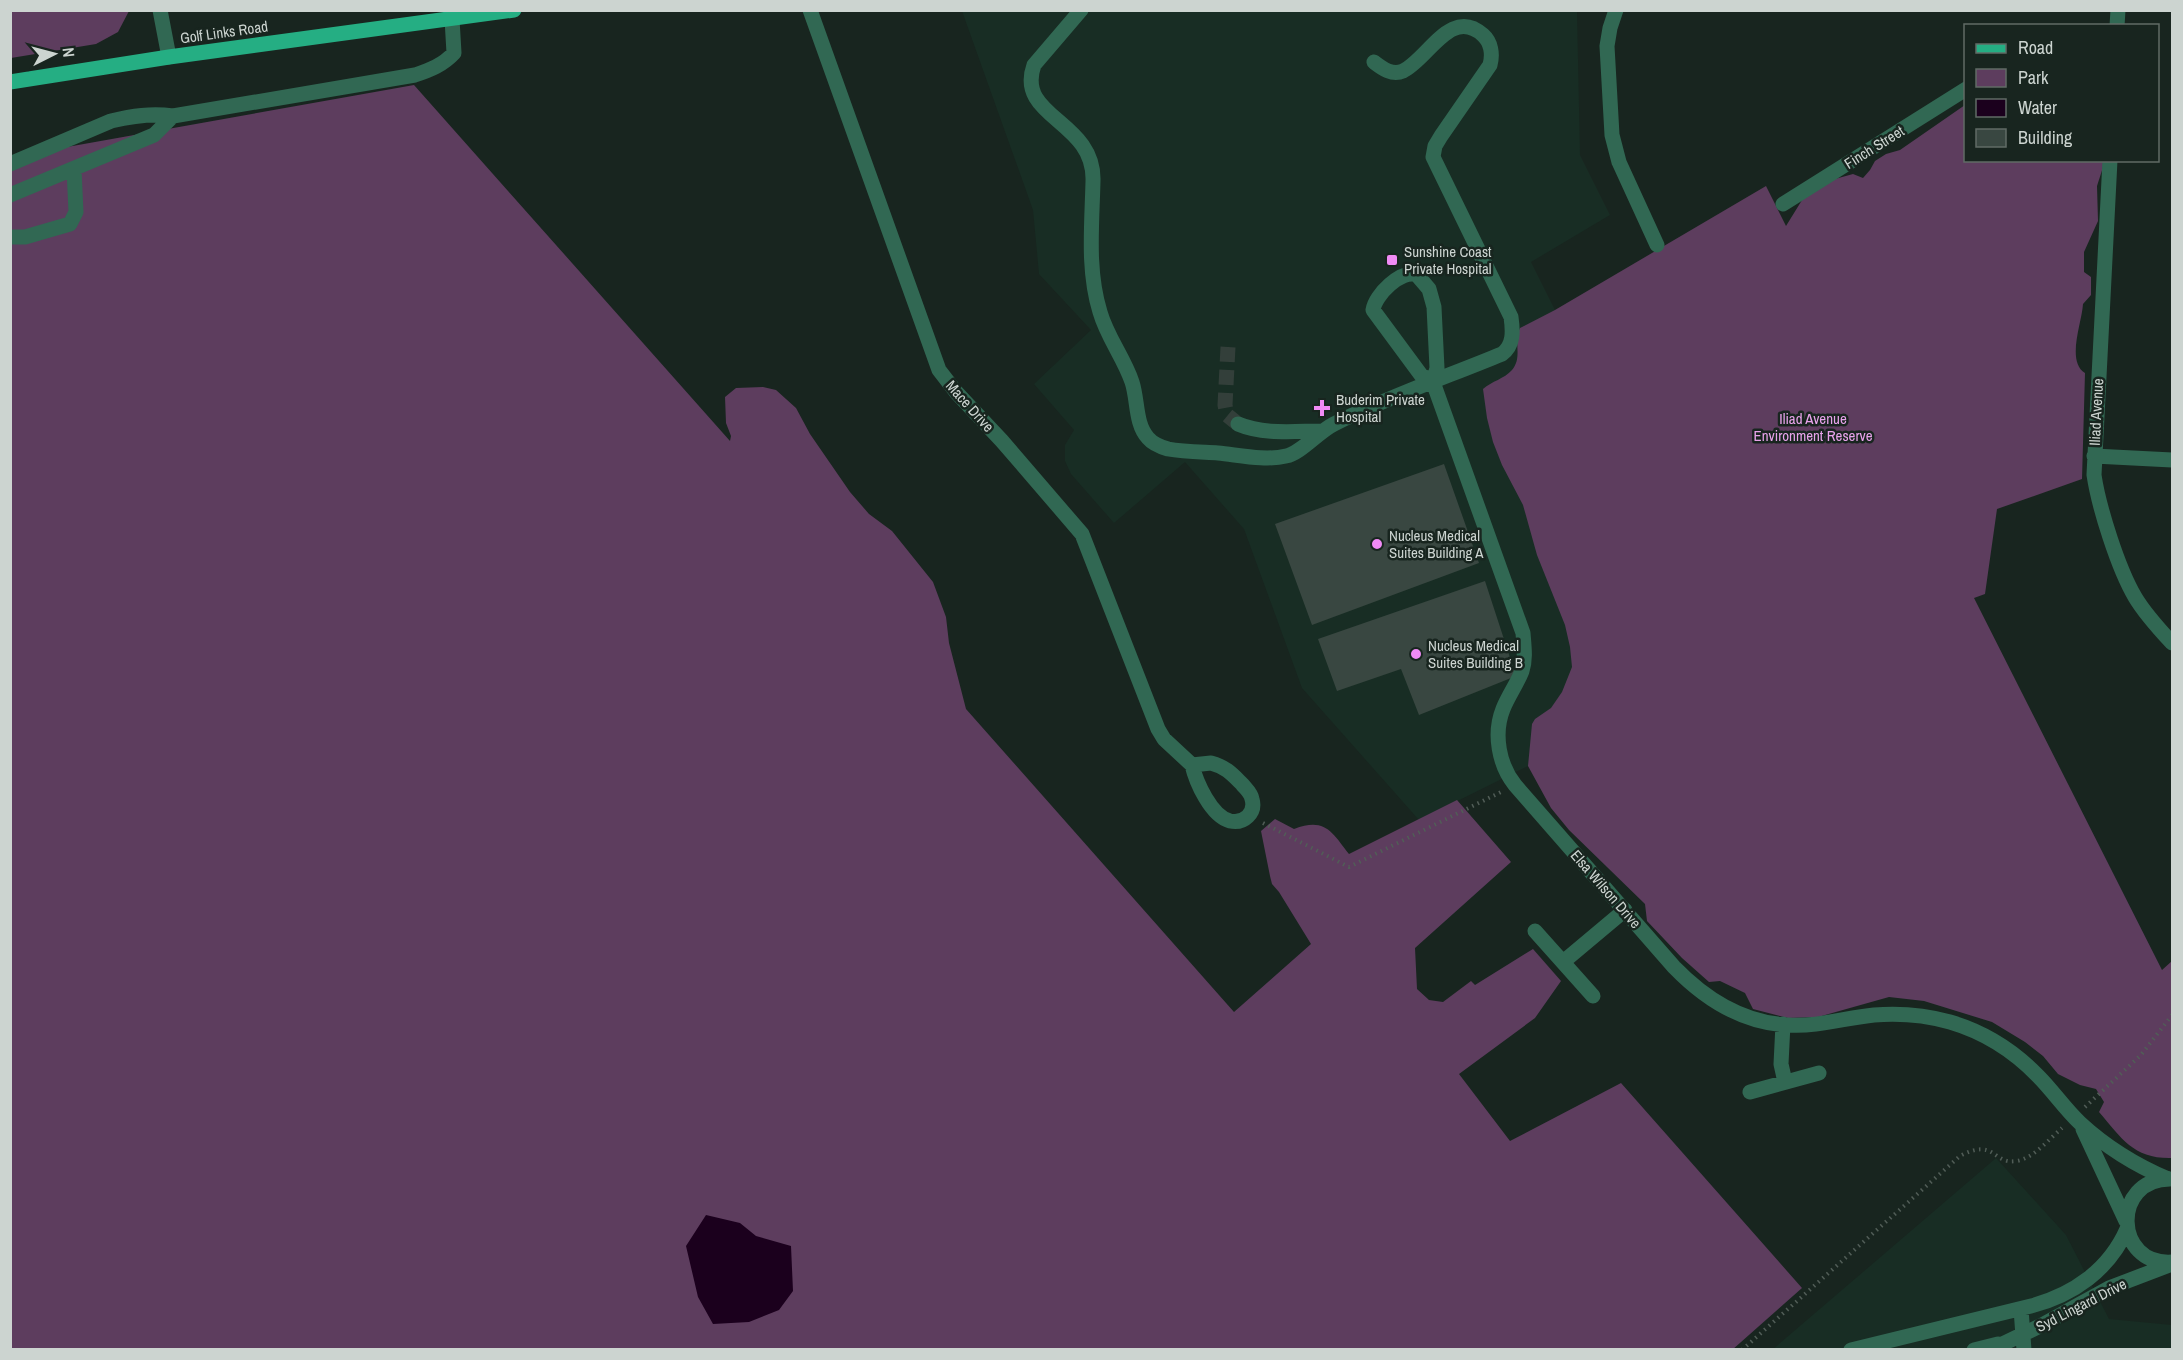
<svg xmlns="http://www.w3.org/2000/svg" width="2183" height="1360" font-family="'Archivo Narrow',sans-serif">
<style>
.built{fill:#182d24}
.green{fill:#5d3d5e}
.water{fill:#1b001d}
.building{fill:#394741}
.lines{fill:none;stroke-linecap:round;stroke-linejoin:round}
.minor-tunnel{stroke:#333f3a;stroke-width:15;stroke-dasharray:15 8;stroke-linecap:butt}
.path{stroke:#515d57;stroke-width:4;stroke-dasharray:1.5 4.5;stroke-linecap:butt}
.minor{stroke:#316853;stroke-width:15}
.major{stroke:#25ae83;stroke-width:15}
.poi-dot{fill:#f08bf5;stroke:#18251f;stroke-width:2}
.labels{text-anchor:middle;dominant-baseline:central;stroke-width:5;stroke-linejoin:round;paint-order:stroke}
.street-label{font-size:15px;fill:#ccd4d0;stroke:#18251f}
.poi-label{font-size:15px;fill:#ccd4d0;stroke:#18251f;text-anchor:start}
.park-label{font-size:15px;fill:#e8a3eb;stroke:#18251f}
</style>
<rect width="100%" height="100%" fill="#18251f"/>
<path class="built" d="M962,11H1577L1580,155L1610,215L1531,262L1555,310L1692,685L1419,820L1302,688L1244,529L1185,462L1114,523L1071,474L1065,461V445L1074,430L1034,384L1091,330L1039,274L1033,210Z
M1996,1158L2066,1235L2109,1319L2172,1325V1349L1772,1350Z"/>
<path class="green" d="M11,10H129V11L118,32L96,44L11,58Z
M414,85L730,441L731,436L726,423L725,397L736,388L763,387L776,390L796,408L810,434L850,492L869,514L892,531L933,582L946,617L949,643L966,709L1234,1012L1311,944L1279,892L1272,884L1270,876L1261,831L1275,819L1294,829C1325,817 1332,832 1349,854L1457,800L1511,862L1415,948L1417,989L1429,1000L1443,1002L1471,981L1475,985L1533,949L1561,981L1535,1018L1459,1074L1510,1141L1621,1083L1802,1288L1732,1350H11V157Z
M1965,105L1966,160L2105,161L2097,186L2098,221L2084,252V272L2091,277V295L2083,304C2082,323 2066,361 2085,373L2082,479L1997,509L1985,594L1974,598L2162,970L2172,961V1158C2134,1159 2122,1139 2099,1112L2104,1102L2096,1089L2080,1085L2058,1074L2043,1056L2025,1042L1992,1022L1924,1001L1889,997L1818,1017L1788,1018L1753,1009L1745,993L1720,981L1709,982L1682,958L1647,921L1645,904L1569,830L1551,808L1528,766L1532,724L1535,719L1551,708L1562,692L1572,667L1570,647L1565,625L1537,555L1523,505L1502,465L1493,442L1487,418L1483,389C1492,381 1504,379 1512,370C1523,357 1513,341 1520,328L1555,310L1766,186L1786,226L1807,192L1835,179L1853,174L1863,178L1870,170L1875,161L1886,154L1900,150Z"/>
<path class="water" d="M706,1215L740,1223L756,1236L791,1246L793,1291L779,1310L749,1322L713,1324L698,1297L686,1246Z"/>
<path class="building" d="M1444,464L1479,563L1312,625L1275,524Z
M1485,581L1516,676L1419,715L1401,669L1337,691L1318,639Z"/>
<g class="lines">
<path class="minor-tunnel" d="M1228,347L1225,405L1227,415L1238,424"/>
<path class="path" d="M1263,823L1349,867L1501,792
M2085,1107L2141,1055L2172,1015
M1742,1350L1960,1156C1995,1137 1993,1165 2016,1161C2033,1159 2049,1139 2062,1128"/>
<path class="minor" d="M160,10L169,57
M810,10L939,370L956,392L1002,441L1082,534L1158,729L1164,739L1192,765
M1081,10L1034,65C1015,118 1095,120 1093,181C1092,225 1087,270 1100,312C1107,337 1124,358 1132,382C1138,400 1135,424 1148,438C1153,444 1161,447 1168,449C1184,452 1202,452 1218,453C1239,455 1265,461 1286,456C1301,453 1318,432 1334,424C1388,397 1446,377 1502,354C1514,345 1513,331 1511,317L1433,157L1435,146L1441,136L1490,65C1493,54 1491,42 1483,35C1451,6 1428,59 1403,71C1392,76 1382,68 1374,62
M1616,10L1610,28L1607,46L1612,135L1619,162L1657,245
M2117,26L2118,10
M2110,160L2094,475C2099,508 2118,568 2135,597C2145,614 2159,629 2172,643
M10,164L111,121C132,116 151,113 173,116L415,75C430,70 443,65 454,53L452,19
M10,195L154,135L173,116
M1783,204L1966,89
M10,237H25L70,224L76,212L74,169
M1433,382L1421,375L1373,310C1375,295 1401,269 1417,275L1429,289L1434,307L1437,368L1433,382L1523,633C1524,646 1526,659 1522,671C1517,684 1508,696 1503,709C1493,734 1499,765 1515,785L1674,967C1704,998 1743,1023 1788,1025C1817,1027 1845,1018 1874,1015C1899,1013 1925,1015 1950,1022C1984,1032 2013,1050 2038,1076C2053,1091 2065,1109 2080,1123C2106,1147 2135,1165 2168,1179
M1238,424C1264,435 1295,431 1322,431
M2094,456L2172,460
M1211,763C1226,767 1232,774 1242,784C1246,789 1251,793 1252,799C1256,813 1244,824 1230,821C1211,816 1196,782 1192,765Z
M1535,931L1593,996
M1563,962L1625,910
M1783,1024L1781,1064L1785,1082
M1750,1092L1819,1073
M2083,1129L2126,1221
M2170,1179C2111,1179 2114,1266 2172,1262
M2021,1309L2024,1350
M1851,1350L2031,1306C2073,1295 2109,1270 2127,1229
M1974,1350L1998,1344
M1990,1350L2042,1325L2109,1288L2172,1264"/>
<path class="major" d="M10,82L169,57L514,10"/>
</g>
<g class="poi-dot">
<rect x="1386" y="254" width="12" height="12" rx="3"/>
<path d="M1319 399h6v6h6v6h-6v6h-6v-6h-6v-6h6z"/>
<circle cx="1377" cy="544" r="6"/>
<circle cx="1416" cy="654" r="6"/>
</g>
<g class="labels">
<g class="street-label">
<text transform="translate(224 32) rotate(-8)">Golf Links Road</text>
<text transform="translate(1874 147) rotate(-32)">Finch Street</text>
<text transform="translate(970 406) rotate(48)">Mace Drive</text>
<text transform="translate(2096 412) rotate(-87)">Iliad Avenue</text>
<text transform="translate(1606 889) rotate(49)">Elsa Wilson Drive</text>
<text transform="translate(2081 1305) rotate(-27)">Syd Lingard Drive</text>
</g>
<g class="poi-label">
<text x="1404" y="251">Sunshine Coast<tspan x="1404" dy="17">Private Hospital</tspan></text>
<text x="1336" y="399">Buderim Private<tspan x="1336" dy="17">Hospital</tspan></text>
<text x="1389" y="535">Nucleus Medical<tspan x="1389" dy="17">Suites Building A</tspan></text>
<text x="1428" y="645">Nucleus Medical<tspan x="1428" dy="17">Suites Building B</tspan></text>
</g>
<g class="park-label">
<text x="1813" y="418">Iliad Avenue<tspan x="1813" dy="17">Environment Reserve</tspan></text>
</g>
</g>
<rect width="2183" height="1360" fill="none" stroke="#ccd4d0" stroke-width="24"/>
<rect x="1964" y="24" width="195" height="138" fill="#18251f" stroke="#606b66" stroke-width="1.5"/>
<rect x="1976" y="44" width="30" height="9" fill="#25ae83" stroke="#606b66" stroke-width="1.5"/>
<text x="2018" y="54" font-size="18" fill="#ccd4d0">Road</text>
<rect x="1976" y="69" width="30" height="18" fill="#5d3d5e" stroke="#606b66" stroke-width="1.5"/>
<text x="2018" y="84" font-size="18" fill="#ccd4d0">Park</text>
<rect x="1976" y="99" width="30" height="18" fill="#1b001d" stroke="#606b66" stroke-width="1.5"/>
<text x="2018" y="114" font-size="18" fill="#ccd4d0">Water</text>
<rect x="1976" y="129" width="30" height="18" fill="#394741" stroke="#606b66" stroke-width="1.5"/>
<text x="2018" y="144" font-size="18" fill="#ccd4d0">Building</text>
<g transform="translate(54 54) rotate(84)" stroke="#18251f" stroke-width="4.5" paint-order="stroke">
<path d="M0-4.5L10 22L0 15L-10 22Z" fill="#ccd4d0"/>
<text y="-9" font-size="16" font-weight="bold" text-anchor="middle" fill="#ccd4d0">N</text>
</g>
</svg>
